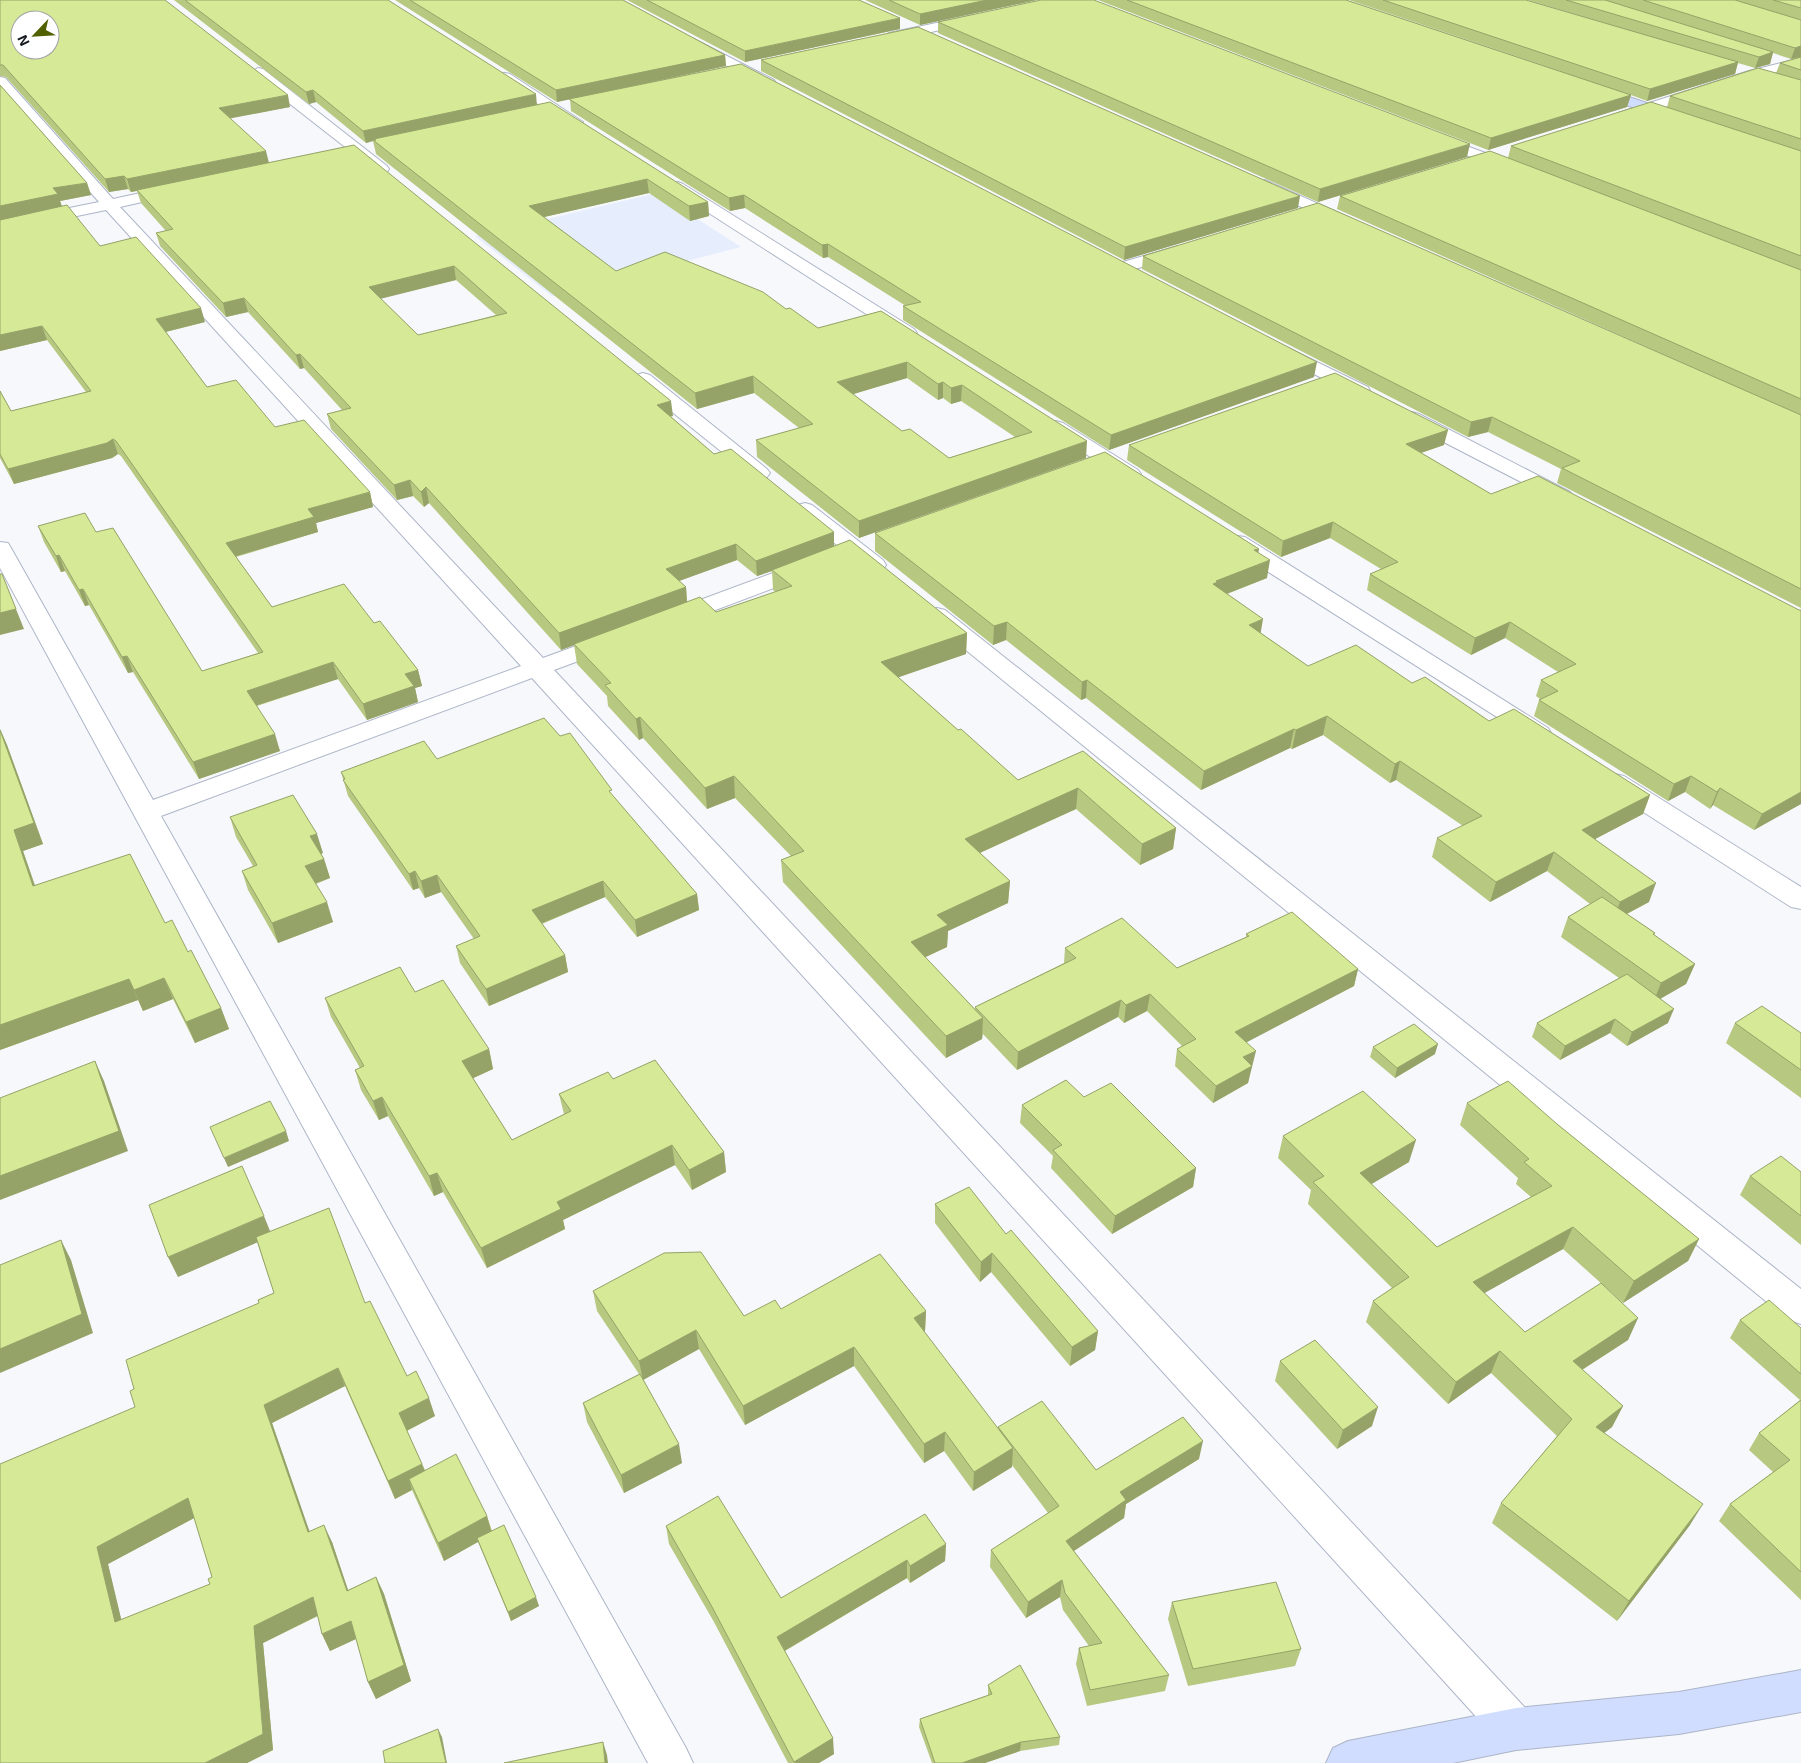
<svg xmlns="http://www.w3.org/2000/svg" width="1801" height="1763" font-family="'Exo 2',sans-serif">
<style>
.built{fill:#e6edfd}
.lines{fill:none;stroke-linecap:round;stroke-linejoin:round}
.street-casing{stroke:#acb5c7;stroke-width:2}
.secondary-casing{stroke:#acb5c7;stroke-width:2}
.street{fill:#fff;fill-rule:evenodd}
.secondary{fill:#d0ddff;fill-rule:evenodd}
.wall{fill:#b7c881;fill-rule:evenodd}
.shaded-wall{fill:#95a369}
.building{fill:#d5e996;stroke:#95a369;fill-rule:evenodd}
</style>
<rect width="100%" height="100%" fill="#f7f8fc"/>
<path class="built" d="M657,193L741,247L552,296L475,236Z"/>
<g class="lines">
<g class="street-casing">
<path id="street" d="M974,15L980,19L978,22L889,41L883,37L889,33Z
M692,38L774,80L776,83L774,86H764L688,45L686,42L688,39Z
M1801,58V66L1759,77L1628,119H1618L1616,116L1618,113L1749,71Z
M258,68L263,69L387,166L389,169L387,172H377L253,75L251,72Z
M505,73L510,74L583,122L581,125H571L500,80L498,77L500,74Z
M0,77L5,78L113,199L177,185L182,187L185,190L182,193L120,207L543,658L603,636L611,634L619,636L623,641L619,646L554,670L1531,1714L1537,1729L1531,1744L1516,1750L1501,1744L532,678L161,816L686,1748L693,1763H648L0,568V542L8,543L11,548L153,800L521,666L106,210L0,232V222L99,202L0,89Z
M1434,134L1518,165L1520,168L1518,171H1508L1429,141L1427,138L1429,135Z
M1265,180L1350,218L1352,221L1350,224H1338L1260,188L1257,185L1260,182Z
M678,182L683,184L914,329L917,333L914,337L908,338L902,337L673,190L670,187L673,184Z
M1178,246L1184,248L1186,251L1184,254L1122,273L1116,272L1114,268L1116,264Z
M1284,346L1368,387L1370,391L1368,395L1361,397L1354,395L1278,355L1275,351L1278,347Z
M643,373L650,375L767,469L770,473L767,477L760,479L753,477L636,383L634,379L636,375Z
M1412,412L1419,414L1570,492L1573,496L1570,500L1563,502L1556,500L1405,422L1402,418L1405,414Z
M1056,421L1063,423L1138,470L1141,474L1138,478L1131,480L1124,478L1049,431L1046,427L1049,423Z
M805,503L812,505L883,560L886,565L883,570L875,572L867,570L798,513L795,509L798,505Z
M1237,536L1245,537L1548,728L1551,733L1548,738L1539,741L1530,738L1229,547L1226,542L1229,537Z
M808,560L816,562L819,567L816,572L681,623L673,625L665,623L662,618L665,613Z
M937,608L945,610L1801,1289V1324L1789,1320L929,620L926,615L929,610Z
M1615,774L1624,776L1801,887V909L1791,907L1606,788L1602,782L1606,776Z"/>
</g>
<g class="secondary-casing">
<path id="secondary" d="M1593,85L1680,114L1682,117L1675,121L1670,120L1588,92L1586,89L1588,86Z
M1801,1670V1712L1679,1734L1516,1750L1453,1763H1326L1333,1748L1348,1741L1516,1708L1679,1692Z"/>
</g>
<use href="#street" class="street"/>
<use href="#secondary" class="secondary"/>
</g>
<path class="wall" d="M0,0L290,107L230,118L269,163L354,145L673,416H670L714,454L834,532V546L967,633L966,654L898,677L958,730L1018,780L1083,751L1176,828L1173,849L1140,865L1076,809L980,853L1010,881L1008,903L948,931L947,947L925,957L975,1009V1007L1064,963L1065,948L1177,968L1246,937V934L1358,969L1354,986L1246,1042L1252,1068H1251L1248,1083L1213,1103L1175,1066L1177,1049L1182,1046L1147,1011L1124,1023L1118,1017L1017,1070L983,1034L982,1039L946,1058L783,882L781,860L791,856L735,798L707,809L643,738L639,740L608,706L607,696L577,664L574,645L561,650L429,503L424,507L413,496L397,500L331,429L327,414L342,410L304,368L300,369L248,312L226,317L160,246L156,233L166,231L141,203L137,191L131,192L128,189L109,192L6,77L0,76ZM456,280L496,315L418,335L380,298ZM737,560L757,576L772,571L773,590L776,592L716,612L687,601L686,587L679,581Z
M174,0H388L537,104L708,202L709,216L690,221L649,193L544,217L616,271L786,309L818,328L881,311L1086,458L859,538L757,457L756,440L799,428L754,393L697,409L376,154L373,141L366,143L316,102L309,104ZM907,378L938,400L943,398L951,404L961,401L1015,437L949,458L902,431L853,394Z
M395,0H623L725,55L726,66L625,88L1314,377L1109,450L903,320V306H906L828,257L823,258L745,208L730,211L571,111L570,99L557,102Z
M627,0H859L900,29L745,62Z
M865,0H1037L920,25Z
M1098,0H1346L1575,76L1349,0H1526L1631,31L1528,0H1801V57L1791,59L1773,53L1770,64L1755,68L1738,63L1735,74L1647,101L1631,95L1627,107L1488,150Z
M938,22L1467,157L1318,202L938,33Z
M1801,57V608L1557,483L1561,469L1488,432L1468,437L1142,269L1143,256L1696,369L1337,209L1340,196L1508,158L1511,146L1667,107L1670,96L1776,73L1780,63Z
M761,60L1298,208L1124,260L761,71Z
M0,85L87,183L91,195L60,201L62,206L100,246L205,322L166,332L207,387L275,427L370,492L373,507L316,523L318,532L236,557L272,607L374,623L418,670L422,686L415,688L418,702L367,720L338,679L257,706L280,751L199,779L133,672L128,673L89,605L85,606L65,571L61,572L44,542L38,526L96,532L202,671L258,653L121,456L118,454L112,458L14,484L0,458V391L11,411L86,392L47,340L0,351Z
M1129,445H1444L1421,453L1491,494L1799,610L1801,804L1754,830L1713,805L1710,809L1685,792L1668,801L1534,716L1539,700L1540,699L1536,696L1541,680L1558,672L1505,638L1471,655L1367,590L1370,574L1381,569L1330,538L1281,557L1127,460Z
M875,533L1258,553L1267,578L1227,594L1261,633L1308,666L1412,683L1489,721L1650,795L1643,814L1595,839L1649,902L1627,914L1655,933L1654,935L1695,964L1686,984L1660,999L1668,1023L1627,1046L1610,1033L1560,1060L1532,1037L1537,1023L1619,978L1561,937L1568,917L1590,904L1547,871L1490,902L1432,857L1437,838L1463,826L1396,780L1390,783L1323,735L1292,749L1290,748L1201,790L1086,698L1081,700L1006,640L993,645L875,551Z
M0,729L7,745L43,844L23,851L35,885L165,923L188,952L221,1008L229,1029L195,1043L173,999L143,1011L138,1000L0,1050Z
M437,759L613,796L697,894L699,910L637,937L605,897L542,924L565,955L568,972L489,1006L460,963L456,946L474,939L441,892L425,898L419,888L413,890L348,796L341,772Z
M230,817L323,853L321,854L324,859L330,878L316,884L333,922L278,943L248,890L242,871L253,866L236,837Z
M415,992L489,1049L493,1069L473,1078L512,1140L564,1114L559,1094L613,1079L724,1152L726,1172L692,1190L675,1165L563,1220L565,1229L487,1268L443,1192L434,1196L388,1116L379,1120L361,1090L355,1070L360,1068L331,1017L325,998Z
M1735,1023L1801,1033V1098L1726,1043Z
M1373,1047L1435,1054L1395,1078L1370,1057Z
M1084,1097L1196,1168L1193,1187L1112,1234L1051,1168L1053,1156L1020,1123L1022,1105Z
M1467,1103L1557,1124L1699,1239L1688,1261L1623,1303L1563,1249L1484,1293L1525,1332L1638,1318L1628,1340L1582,1370L1623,1406L1612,1427L1604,1433L1690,1525L1617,1621L1492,1523L1501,1503L1557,1436L1491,1373L1448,1404L1366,1322L1373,1301L1392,1288L1308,1204L1311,1190L1278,1158L1283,1136L1409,1162L1371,1184L1437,1247L1531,1197L1516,1184L1518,1178L1460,1125Z
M1801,1172V1245L1740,1195L1750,1176Z
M935,1204L1006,1234L1098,1331L1095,1350L1070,1366L991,1272L980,1282L935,1223Z
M270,1231L365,1303L407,1376L435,1416L407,1431L425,1470L487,1516L492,1531L539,1606L511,1621L478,1542L444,1561L412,1490L395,1499L345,1386L272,1423L309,1531L332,1542L348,1590L376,1577L384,1594L411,1681L376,1699L368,1682L356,1639L330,1651L322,1634L318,1616L263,1643L273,1750L247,1763H0L135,1407L134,1389L274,1293L257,1242L178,1277ZM194,1518L212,1577L210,1584L121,1620L108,1564Z
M593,1291L744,1316L781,1309L926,1311L925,1331L924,1332L998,1429V1427L1096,1470L1199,1459L1126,1504L1124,1518L1074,1551L1169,1675L1165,1691L1087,1706L1076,1664L1079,1648L1089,1646L1063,1610L1060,1597L1026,1618L990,1567L991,1550L1048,1513L1012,1465V1467L973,1491L944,1451L924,1463L854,1366L745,1425L699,1349L643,1380L682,1463L624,1493L587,1422L583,1403L639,1374L597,1311Z
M1740,1320L1801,1328V1600L1719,1521L1730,1504L1773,1472L1749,1450L1759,1433L1800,1400L1730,1338Z
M1280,1361L1372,1426L1337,1449L1275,1381Z
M666,1526L781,1598L946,1544L945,1561L910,1583L907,1578L785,1651L834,1754L819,1763H788L714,1622L669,1544Z
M1172,1602L1301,1649L1295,1666L1188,1686L1168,1619Z
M988,1685L1060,1737L1059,1745L1020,1751L985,1763H932L919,1727L920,1719L988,1695Z"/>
<path class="shaded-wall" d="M987,0H1037L920,25V14Z
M900,18V29L745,62V51Z
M1801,46V57L1791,59L1795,48Z
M1773,52L1770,64L1755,68L1759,57Z
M725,55L726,66L557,102L556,90Z
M1738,62L1735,74L1647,101L1650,89Z
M313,90L316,102L309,104L306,92Z
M536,94L537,106L374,139L375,141L373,140V141L366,143L363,131Z
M288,95L290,107L222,120L219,108Z
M1631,95L1627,107L1488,150L1491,138Z
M1470,144L1467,157L1318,202L1320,189Z
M266,151L269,163L131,192L127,179Z
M124,176L128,189L109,192L105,179Z
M647,179L649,193L531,220L529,206Z
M87,183L91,195L60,201L62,207L0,220V206L53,188Z
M744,195L745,208L730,211L729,198Z
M1300,196L1298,208L1124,260L1125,247Z
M708,202L709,216L690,221L689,206Z
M828,244V257L823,258L822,245Z
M454,266L456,280L372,301L369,287Z
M244,298L248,312L226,317L223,303Z
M201,308L205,322L161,333L156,319Z
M42,326L47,340L0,351V335Z
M300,354L304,368L300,369L296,355Z
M907,362V378L837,399V382Z
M1317,362L1314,377L1109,450L1111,435Z
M753,376L754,393L697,409L695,393Z
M943,382V398L938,400V384Z
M962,385L961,401L951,404V388Z
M671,401L673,416L659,420L657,405Z
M1492,417L1488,432L1468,437L1471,422Z
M1448,430L1444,445L1403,459L1406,444Z
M113,439L118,454L112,458L14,484L8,469Z
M1087,441L1086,458L859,538V521Z
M410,480L413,496L397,500L394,485Z
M426,487L429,503L424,507L421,492Z
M370,492L373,507L316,523L318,532L230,558L226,543L308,509Z
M1333,522L1330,538L1281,557L1283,541Z
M834,532V547L772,570V571L757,576L756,561Z
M736,544L737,560L668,585L666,569Z
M1259,549L1256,566L1270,560L1267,578L1216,598L1213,584L1216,581L1254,550Z
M59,555L65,571L61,572L56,556Z
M686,587L687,603L561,650L559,633Z
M83,589L89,605L85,606L79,590Z
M10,594L24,629L0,635V613Z
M1263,619L1260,637L1249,625Z
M1007,622L1006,640L993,645L994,626Z
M1510,622L1505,638L1471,655L1475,638Z
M967,633L966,654L882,683L881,662Z
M127,656L133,672L128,673L122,657Z
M333,662L338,679L252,707L247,691Z
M418,670L422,686L415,688L418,702L367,720L363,704L405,674Z
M1087,680L1086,698L1081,700L1082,682Z
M1327,716L1323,735L1292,749L1296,730Z
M640,717L643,738L639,740L636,719Z
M0,729L7,745L43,844L23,851L42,907L33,886L14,830Z
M1294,729L1290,748L1201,790L1204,771Z
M275,734L280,751L199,779L193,762Z
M1400,761L1396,780L1390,783L1395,764Z
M734,776L735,798L707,809L705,788Z
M1691,776L1685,792L1668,801L1674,784Z
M1078,788L1076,809L964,860L965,839Z
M1720,788L1713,805L1710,809L1717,792Z
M1801,792V804L1754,830L1762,814Z
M1650,795L1643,814L1576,849L1582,830Z
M1176,828L1173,849L1140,865L1142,844Z
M317,834L323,853L316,856L310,836Z
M1554,852L1547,871L1490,902L1496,882Z
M324,859L330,878L311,885L305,866Z
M415,871L419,888L413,890L409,874Z
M437,875L441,892L425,898L421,881Z
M603,881L605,897L535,926L532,910Z
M1010,881L1008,903L948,931L947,947L911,964V942L937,915Z
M1656,883L1649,902L1613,921L1620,902Z
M697,894L699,910L637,937L635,920Z
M327,902L333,922L278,943L272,923Z
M565,955L568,972L489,1006L486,989Z
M1695,964L1686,984L1653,1003L1661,983Z
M1358,969L1354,986L1232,1050L1235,1032Z
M164,978L173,999L143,1011L134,990Z
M129,979L138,1000L0,1050V1025Z
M1150,994L1147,1011L1124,1023L1126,1005Z
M1121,1000L1118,1017L1017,1070L1018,1052Z
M221,1008L229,1029L195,1043L186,1022Z
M1674,1009L1668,1023L1627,1046L1632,1032Z
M983,1018L982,1039L946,1058V1036Z
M1615,1019L1610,1033L1560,1060L1565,1046Z
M1438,1044L1435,1054L1395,1078L1397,1068Z
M489,1049L493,1069L467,1081L462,1061Z
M1256,1051L1248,1083L1213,1103L1216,1086L1243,1057Z
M95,1061L104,1081L128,1151L0,1200V1176Z
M382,1097L388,1116L379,1120L373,1101Z
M286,1131L289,1141L228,1167L224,1158Z
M1416,1140L1409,1162L1353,1195L1360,1173Z
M672,1145L675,1165L563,1220L565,1229L487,1268L481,1248L557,1202Z
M724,1152L726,1172L692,1190L689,1170Z
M1196,1168L1193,1187L1112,1234L1115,1216Z
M437,1173L443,1192L434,1196L429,1176Z
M264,1216L272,1236L178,1277L168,1257Z
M1573,1227L1563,1249L1465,1304L1473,1282Z
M1699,1239L1688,1261L1623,1303L1634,1281Z
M61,1240L71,1260L93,1333L0,1373V1349Z
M992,1253L991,1272L980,1282L981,1262Z
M926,1311L925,1331L914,1338V1318Z
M1638,1318L1628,1340L1563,1382L1573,1361Z
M696,1330L699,1349L643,1380L639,1361Z
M1098,1331L1095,1350L1070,1366L1072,1347Z
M854,1347V1366L745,1425L743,1406Z
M1500,1351L1491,1373L1448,1404L1456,1382Z
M338,1368L345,1386L272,1423L316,1550L308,1532L264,1405Z
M429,1398L435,1416L406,1431L399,1413Z
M1623,1406L1612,1427L1585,1448L1596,1427Z
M1378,1407L1372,1426L1337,1449L1343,1430Z
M945,1432L944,1451L924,1463V1444Z
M1203,1441L1199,1459L1126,1504L1124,1518L1063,1558L1066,1541L1120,1492Z
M679,1444L682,1463L624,1493L621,1475Z
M1013,1448L1012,1467L973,1491L974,1472Z
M422,1464L429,1482L409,1479L412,1490L395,1499L388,1481Z
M188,1498L198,1516L108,1564L126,1639L115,1622L97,1547Z
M1703,1504L1690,1525L1617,1621L1629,1601Z
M487,1516L492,1534L444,1561L438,1543Z
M324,1525L332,1542L354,1608L347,1591Z
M946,1544L945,1561L910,1583V1566Z
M907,1560V1578L779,1654L777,1637Z
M376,1577L384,1594L411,1681L376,1699L368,1682Z
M1062,1580L1060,1597L1026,1618L1028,1602Z
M313,1597L321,1614L263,1643L273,1750L247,1763H205L254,1626Z
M536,1597L539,1606L511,1621L508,1612Z
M351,1621L358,1638L330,1651L322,1634Z
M438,1729L442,1737L447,1763H446Z
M833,1738L834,1754L819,1763H795L794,1762Z
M603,1742L607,1755L608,1763H605Z
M1021,1742L1020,1751L985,1763H962Z"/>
<path class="building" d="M0,0H165L288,95L219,108L266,151L127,179L124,176L105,179L3,65H0ZM20,20H50V50H20Z
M185,0H388L536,94L363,131L313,90L306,92Z
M410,0H623L725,55L556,90Z
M647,0H859L900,18L745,51Z
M889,0H987L920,14Z
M1041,0H1094L1470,144L1320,189L938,22Z
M1127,0H1346L1631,95L1491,138Z
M1383,0H1526L1738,62L1650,89Z
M1566,0H1605L1773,52L1759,57Z
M1643,0H1735L1801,20V46L1795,48Z
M1773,0H1801V8Z
M918,27L1300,196L1125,247L761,60Z
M1801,57V70L1780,63Z
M741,64L1317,362L1111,435L903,306L921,302L828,244L822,245L744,195L729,198L569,99Z
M1758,68L1801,80V139L1670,96Z
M0,85L87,183L53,188L58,194L0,206Z
M550,102L708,202L689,206L647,179L529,206L616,271L665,252L763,292L786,309L790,308L818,328L881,311L1087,441L859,521L756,440L813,424L753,376L695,393L373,140H376L374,139ZM907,362L938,384L943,382L951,388L962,385L1032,432L949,458L910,429L902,431L837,382Z
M1651,102L1801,151V256L1511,146Z
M354,145L671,401L657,405L714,454L731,449L834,532L756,561L736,544L666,569L686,587L559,633L426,487L421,492L410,480L394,485L327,414L351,408L300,354L296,355L244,298L223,303L156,233L173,229L137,190ZM454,266L507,313L418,335L369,287Z
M1490,151L1801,270V399L1340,196Z
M1318,203L1801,415V589L1562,468L1580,461L1492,417L1471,422L1143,256Z
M67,205L100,246L136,237L201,308L156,319L207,387L236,380L275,427L304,420L370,492L308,509L314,517L226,543L272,607L344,584L374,623L380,621L418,670L405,674L414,686L363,704L333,662L247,691L275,734L193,762L127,656L122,657L83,589L79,590L59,555L56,556L38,526L85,513L96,532L113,528L202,671L263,652L116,441L113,439L107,443L8,469L0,454V391L11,411L91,391L42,326L0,335V220Z
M1335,373L1448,430L1406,444L1491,494L1538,476L1799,610H1801V792L1762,814L1720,788L1717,792L1691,776L1674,784L1539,700L1558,691L1541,680L1576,664L1510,622L1475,638L1370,574L1398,562L1333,522L1283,541L1129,445Z
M1105,452L1259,549L1254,550L1270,560L1216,581L1218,582L1213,584L1263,619L1249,625L1308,666L1356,645L1412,683L1425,677L1489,721L1514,709L1650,795L1582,830L1656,883L1620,902L1554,852L1496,882L1437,838L1482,816L1400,761L1395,764L1327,716L1296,730L1294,729L1204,771L1087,680L1082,682L1007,622L994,626L875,533Z
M850,540L967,633L881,662L958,730L961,729L1018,780L1083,751L1176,828L1142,844L1078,788L965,839L1010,881L937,915L948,925L911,942L983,1018L946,1036L781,860L804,851L734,776L705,788L640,717L636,719L605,685L611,683L574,644L700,597L716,612L792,586L772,570Z
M0,574H2L16,609L0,613Z
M544,718L560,736L570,733L612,790L609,791L697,894L635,920L603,881L532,910L565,955L486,989L456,946L480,936L437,875L421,881L415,871L409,874L343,780L345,779L341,772L424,741L437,759Z
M0,730L34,823L14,830L33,886L130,854L165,923L172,920L188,952L191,950L221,1008L186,1022L164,978L134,990L129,979L0,1025Z
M293,795L317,834L310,836L324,859L305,866L327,902L272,923L242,871L257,865L230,817Z
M1602,897L1655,933L1653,934L1695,964L1661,983L1568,917Z
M1292,912L1358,969L1235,1032L1256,1051L1243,1057L1252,1066L1216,1086L1177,1049L1196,1039L1150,994L1126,1005L1121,1000L1018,1052L975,1007L1076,958L1065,948L1122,918L1177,968L1249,936L1246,934Z
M400,967L415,992L443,980L489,1049L462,1061L512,1140L571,1111L559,1094L608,1072L613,1079L655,1060L724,1152L689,1170L672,1145L557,1202L561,1209L481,1248L437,1173L429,1176L382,1097L373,1101L355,1070L364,1066L325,998Z
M1627,974L1674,1009L1632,1032L1615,1019L1565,1046L1537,1023Z
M1762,1006L1801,1033V1070L1735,1023Z
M1414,1024L1438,1044L1397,1068L1373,1047Z
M95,1061L119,1131L0,1176V1098Z
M1066,1080L1084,1097L1111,1083L1196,1168L1115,1216L1053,1150L1062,1145L1022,1105Z
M1508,1081L1557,1124L1699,1239L1634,1281L1573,1227L1473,1282L1525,1332L1601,1283L1638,1318L1573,1361L1623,1406L1596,1427L1703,1504L1629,1601L1501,1503L1572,1419L1500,1351L1456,1382L1373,1301L1409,1277L1313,1182L1324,1176L1283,1136L1363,1091L1416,1140L1360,1173L1437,1247L1552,1186L1524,1162L1529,1159L1467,1103Z
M270,1101L286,1131L224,1158L210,1127Z
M1781,1156L1801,1172V1216L1750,1176Z
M242,1166L264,1216L168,1257L149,1205Z
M969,1187L1006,1234L1011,1230L1098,1331L1072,1347L992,1253L981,1262L935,1204Z
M329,1208L365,1303L370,1301L407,1376L416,1371L429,1398L399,1413L422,1464L388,1481L338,1368L264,1405L308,1532L324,1525L347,1591L376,1577L404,1665L368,1682L351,1621L322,1634L313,1597L254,1626L263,1734L205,1763H0V1464L135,1407L130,1391L134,1389L126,1360L259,1303L258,1300L274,1293L256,1237ZM188,1498L212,1577L208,1579L210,1584L115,1622L97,1547Z
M61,1240L82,1314L0,1349V1265Z
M701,1252L744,1316L775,1300L781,1309L880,1254L926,1311L914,1318L1013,1448L974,1472L945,1432L924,1444L854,1347L743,1406L696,1330L639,1361L593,1291L664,1253Z
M1769,1300L1801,1328V1374L1740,1320Z
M1315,1340L1378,1407L1343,1430L1280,1361Z
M640,1374L679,1444L621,1475L583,1403Z
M1801,1400V1572L1730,1504L1790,1460L1759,1433Z
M1042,1401L1096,1470L1183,1417L1203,1441L1120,1492L1126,1500L1066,1541L1169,1675L1090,1690L1079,1648L1102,1643L1065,1593L1062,1580L1028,1602L991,1550L1059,1506L998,1427Z
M456,1454L487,1516L438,1543L409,1479Z
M718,1496L781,1598L925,1514L946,1544L910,1566L907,1560L777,1637L833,1738L794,1762L711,1605L666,1526Z
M504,1525L536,1597L508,1612L477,1538Z
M1276,1582L1301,1649L1193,1669L1172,1602Z
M1020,1665L1060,1737L1021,1742L962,1763H935L920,1719L992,1694L988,1685Z
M438,1729L446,1763H385L383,1751Z
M603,1742L605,1763H504Z"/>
<g transform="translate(35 35) rotate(245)"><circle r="24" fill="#ffffff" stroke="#a2a3a6"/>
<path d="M0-4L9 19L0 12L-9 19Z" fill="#516000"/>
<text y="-8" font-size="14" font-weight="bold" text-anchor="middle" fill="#161920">N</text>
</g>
</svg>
